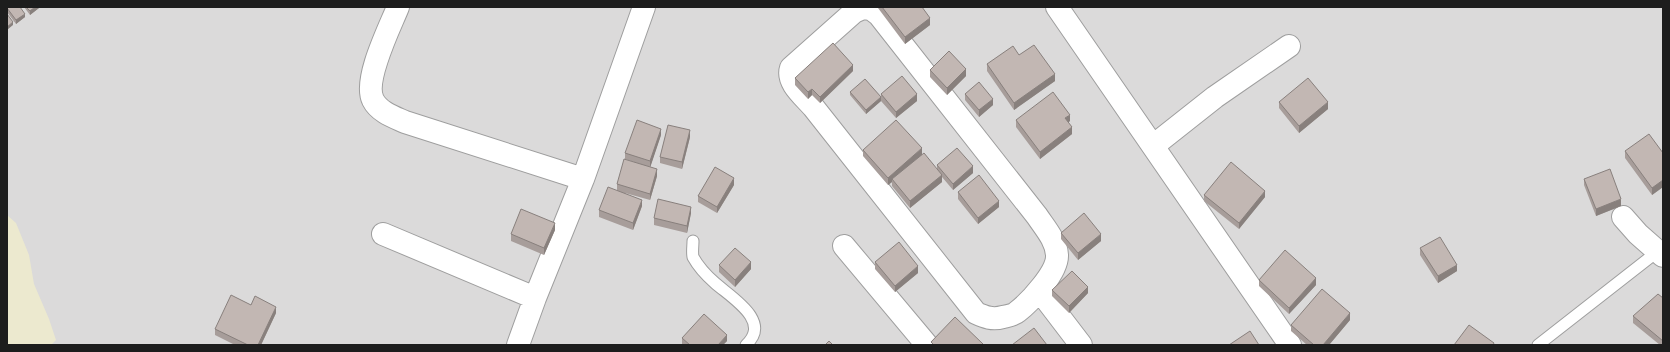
<svg xmlns="http://www.w3.org/2000/svg" width="1670" height="352" font-family="Raleway,sans-serif">
<style>
.residential{fill:#dbdada}
.farmland{fill:#ece9cf}
.lines{fill:none;stroke-linecap:round;stroke-linejoin:round}
.lane-casing{stroke:#9e9e9e;stroke-width:13}
.street-casing{stroke:#9e9e9e;stroke-width:24}
.lane{stroke:#fff;stroke-width:11}
.street{stroke:#fff;stroke-width:22}
.wall{fill:#a79d9a}
.shaded-wall{fill:#88807d}
.building{fill:#c2b7b3;stroke:#88807d}
</style>
<rect width="100%" height="100%" fill="#eee9e3"/>
<path class="residential" d="M7,7H1663V345H7Z"/>
<path class="farmland" d="M7,215L16,223L29,255L34,284L49,319L56,340L51,345H7Z"/>
<g class="lines">
<g class="lane-casing">
<path id="lane" d="M693,241C693,246 692,252 693,257C698,266 707,276 715,283C732,298 772,321 746,345
M1538,345L1657,252"/>
</g>
<g class="street-casing">
<path id="street" d="M398,7C390,27 363,80 373,100C379,112 394,117 405,122L583,179
M1057,7L1290,345
M863,8L871,9L879,15L1037,216C1045,228 1056,240 1057,255C1058,272 1030,302 1017,312C1014,315 1007,316 1003,317C992,320 985,317 976,313L814,108C805,97 786,83 791,68L854,12Z
M1153,146L1215,97L1289,46
M1623,217L1638,234L1663,256
M383,234L535,298
M844,246L927,345
M1039,290L1081,345
M518,345L535,298L583,179L644,7"/>
</g>
<use href="#lane" class="lane"/>
<use href="#street" class="street"/>
</g>
<path class="wall" d="M7,7L25,17L16,24L7,12Z
M24,7H39V8L30,15Z
M878,7H922L930,25L905,44L878,8Z
M1019,55L1055,81L1014,110L987,71V64Z
M930,70L966,76L947,95L930,77Z
M853,71L820,103L812,95L808,99L795,85V78Z
M850,92L881,97V94L917,101L896,118L881,101L866,114L850,95Z
M965,94L993,105L979,117L965,100Z
M1279,102L1328,109L1299,133L1279,108Z
M1016,120L1070,121L1068,122L1072,134L1040,159L1016,127Z
M661,135L650,167L657,176L650,200L625,193L642,206L633,230L599,217V210L617,190V184L634,162L625,159V153Z
M690,137L682,169L660,163V157Z
M863,150L922,155L937,170V165L973,173L953,190L942,177V182L910,208L892,186V182L888,185L863,156Z
M1625,151L1663,153V187L1652,195L1625,158Z
M1584,179L1621,206L1596,216L1584,185Z
M734,185L717,213L698,202V196Z
M958,192L999,207L978,224L958,199Z
M1204,195L1265,197L1239,229L1204,201Z
M691,213L687,233L654,225V218Z
M555,230L544,255L511,241V234Z
M1061,233L1101,241L1078,260L1061,239Z
M1420,248L1457,271L1438,283L1420,255Z
M875,262L918,273L895,292L875,269Z
M719,265L751,269L735,287L719,272Z
M1259,280L1316,285L1289,314L1259,286Z
M1052,290L1088,293L1069,313L1052,296Z
M1663,298V345H1660L1633,323V316Z
M276,313L261,345H235L215,335V329Z
M1350,320L1329,345H1307L1291,331V325Z
M682,338L727,341L723,345H683L682,344Z"/>
<path class="shaded-wall" d="M35,7H39V8L30,15V11Z
M25,14V17L16,24V20Z
M930,18V25L905,44V37Z
M13,22V25L7,30V27Z
M853,65V71L820,103V97Z
M966,69V76L947,95V88Z
M1055,74V81L1014,110V103Z
M812,89V95L808,99V92Z
M917,94V101L896,118V112Z
M881,97V101L866,114V110Z
M993,99V105L979,117V110Z
M1328,102V109L1299,133V126Z
M1070,115V121L1065,125V118Z
M1072,127V134L1040,159V152Z
M661,129V135L650,168V161Z
M690,130V137L682,169V162Z
M922,148V155L892,179V182L888,185V178Z
M973,166V173L953,190V184Z
M657,169V176L650,200V194Z
M942,175V182L910,208V201Z
M734,178V185L717,213V207Z
M1663,180V187L1652,195V188Z
M1265,191V197L1239,229V223Z
M1621,199V206L1596,216V209Z
M642,200V206L633,230V223Z
M999,201V207L978,224V218Z
M691,207V213L687,233V226Z
M555,223V230L544,255V248Z
M1101,234V241L1078,260V253Z
M751,262V269L735,287V280Z
M1457,265V271L1438,283V276Z
M918,266V273L895,292V286Z
M1316,278V285L1289,314V308Z
M1088,287V293L1069,313V306Z
M276,307V313L261,345H258Z
M1350,313V320L1329,345H1323Z
M727,335V341L723,345H718Z"/>
<path class="building" d="M7,7H20L25,14L16,20L7,8Z
M26,7H35L30,11Z
M882,7H922L930,18L905,37Z
M7,14L13,22L7,27Z
M833,43L853,65L820,97L812,89L808,92L795,78Z
M1034,45L1055,74L1014,103L987,64L1013,46L1019,55Z
M949,51L966,69L947,88L930,70Z
M902,76L917,94L896,112L881,94Z
M1308,78L1328,102L1299,126L1279,102Z
M865,79L881,97L866,110L850,92Z
M979,82L993,99L979,110L965,94Z
M1053,92L1070,115L1065,118L1072,127L1040,152L1016,120Z
M637,120L661,129L650,161L625,153Z
M896,120L922,148L888,178L863,150Z
M668,125L690,130L682,162L660,157Z
M1649,134L1663,153V180L1652,188L1625,151Z
M957,148L973,166L953,184L937,165Z
M924,153L942,175L910,201L892,179Z
M624,159L657,169L650,194L617,184Z
M1231,162L1265,191L1239,223L1204,195Z
M715,167L734,178L717,207L698,196Z
M1610,169L1621,199L1596,209L1584,179Z
M979,175L999,201L978,218L958,192Z
M608,187L642,200L633,223L599,210Z
M658,199L691,207L687,226L654,218Z
M521,209L555,223L544,248L511,234Z
M1084,213L1101,234L1078,253L1061,233Z
M1440,237L1457,265L1438,276L1420,248Z
M899,242L918,266L895,286L875,262Z
M735,248L751,262L735,280L719,265Z
M1285,250L1316,278L1289,308L1259,280Z
M1072,271L1088,287L1069,306L1052,290Z
M1322,289L1350,313L1323,345H1314L1291,325Z
M1658,294L1663,298V341L1633,316Z
M231,295L251,305L255,296L276,307L258,345H248L215,329Z
M704,314L727,335L718,345H690L682,338Z
M955,317L983,344L982,345H934L931,342Z
M1469,325L1494,343L1493,345H1454Z
M1034,328L1047,345H1012Z
M1250,331L1259,345H1229Z
M829,341L833,345H825Z"/>
<rect width="1670" height="352" fill="none" stroke="#1d1d1d" stroke-width="16"/>
</svg>
